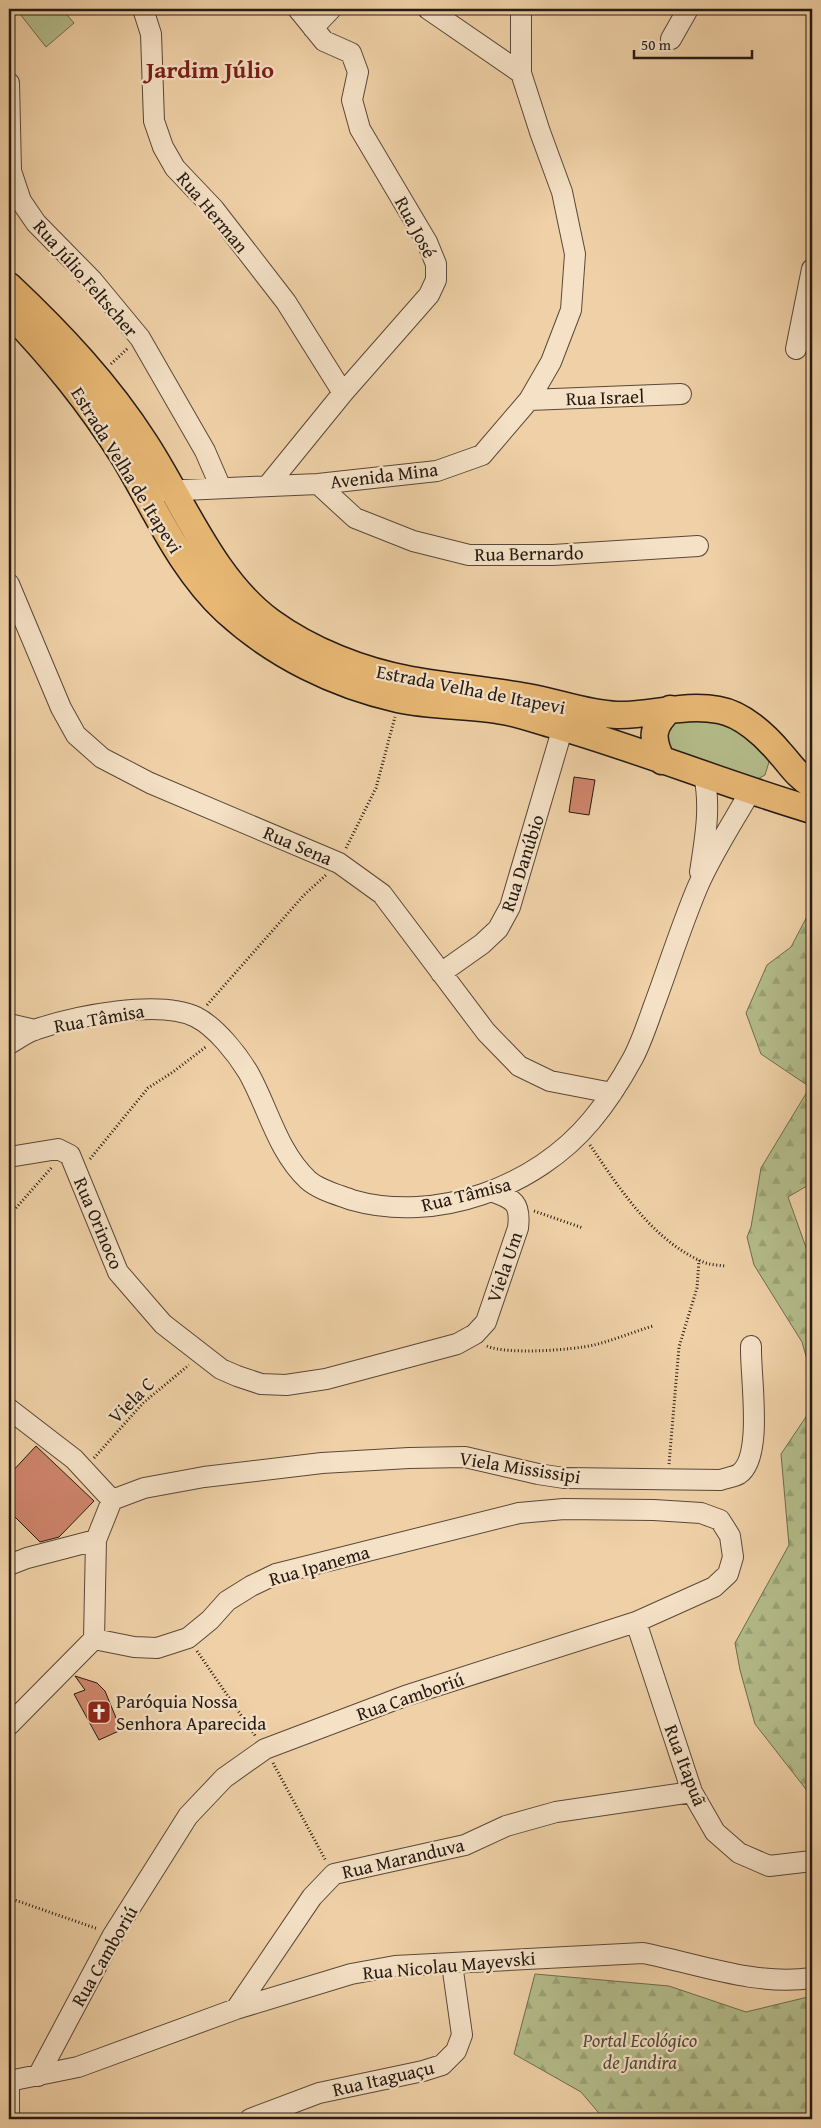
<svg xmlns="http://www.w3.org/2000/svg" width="821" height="2128" font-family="'Gentium Book Plus',serif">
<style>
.grass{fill:#b4bd8b;stroke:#6c6c4f}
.forest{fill:url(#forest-firs);stroke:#6c6c4f}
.building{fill:#d0866d;stroke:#251a13}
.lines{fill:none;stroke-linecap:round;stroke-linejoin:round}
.minor-casing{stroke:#584838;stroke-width:22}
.major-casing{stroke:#251a13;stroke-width:29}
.path{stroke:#251a13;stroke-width:3;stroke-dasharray:1 2.5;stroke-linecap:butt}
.minor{stroke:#f5e1c6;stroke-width:20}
.major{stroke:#e8b874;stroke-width:26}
.labels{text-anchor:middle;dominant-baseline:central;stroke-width:4.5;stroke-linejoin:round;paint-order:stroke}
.street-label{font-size:19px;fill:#251a13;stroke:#f5e1c6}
.poi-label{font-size:19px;fill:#251a13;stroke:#f5e1c6;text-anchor:start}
.park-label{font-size:19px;font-style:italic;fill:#504b37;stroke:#f5e1c6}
.district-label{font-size:24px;font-weight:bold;fill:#7a1f14;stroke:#f5e1c6}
</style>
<defs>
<pattern id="forest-firs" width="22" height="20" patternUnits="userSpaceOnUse" patternTransform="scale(1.25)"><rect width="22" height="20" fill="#b4bd8b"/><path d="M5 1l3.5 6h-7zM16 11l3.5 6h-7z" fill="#9ba277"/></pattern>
</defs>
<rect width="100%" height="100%" fill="#f0d1a7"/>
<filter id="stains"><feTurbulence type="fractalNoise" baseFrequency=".004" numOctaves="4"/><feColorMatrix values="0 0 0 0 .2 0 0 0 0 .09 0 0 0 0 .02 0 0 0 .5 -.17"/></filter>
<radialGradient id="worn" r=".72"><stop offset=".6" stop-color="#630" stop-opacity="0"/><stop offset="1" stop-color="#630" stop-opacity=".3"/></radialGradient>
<path class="grass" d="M16,9H62L74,23L46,47Z
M716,718L766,750L769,762L765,775L754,781L677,758L666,746L669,729L675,721Z"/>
<path class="forest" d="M812,907V1183L788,1197L808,1253L812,1257V1377L802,1342L754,1265L747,1237L751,1227L761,1168L810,1087L761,1054L746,1013L767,965L791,947Z
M812,1408V1797L755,1724L740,1670L735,1643L789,1545L781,1454Z
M535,1974L669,1986L746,2012L812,1996V2119H604L581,2092L514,2054Z"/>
<path class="building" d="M574,777L595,780L589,815L569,812Z
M36,1446L94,1501L59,1537L40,1542L9,1511V1475Z
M75,1676L97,1683L105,1691L121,1730L99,1740L74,1694L85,1690Z"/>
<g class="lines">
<g class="minor-casing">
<path id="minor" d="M143,9L151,34L154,121L163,147L175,168L214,209L286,302L343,393
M521,9V73
M313,28L331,9
M671,39L688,9
M9,83L11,171L21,201L36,223L92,280L140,338L205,451L221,488
M796,349L812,269
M529,400L681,394
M269,484L343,393L429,295L436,280V264L427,242L360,129L352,100L358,72L351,53L324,41L298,9
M318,484L355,518L413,541L469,555H553L698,546
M161,491L318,484L437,471L482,455L529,400L551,362L571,310L575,254L562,192L540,132L521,73L428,9
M9,584L61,708L76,735L102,758L150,783L339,863L382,894L486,1032L519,1066L550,1081L612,1093
M700,872C705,839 711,808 704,775
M441,973L482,944L498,929L510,907L563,727
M9,1024L35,1030
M9,1044C18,1039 27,1032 37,1029C76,1016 159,999 196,1017C216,1027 237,1054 248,1072C268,1107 277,1151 308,1180C319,1190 339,1195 352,1200C436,1224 536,1187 591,1121C607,1102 621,1080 633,1058C641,1043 647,1025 653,1008C668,968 681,926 698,886C712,854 733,822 750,792
M9,1157L58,1149L70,1155L118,1272L163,1324L221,1369L237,1376L261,1384L286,1385L326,1379L457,1344L475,1334L486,1322L518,1228C521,1203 514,1199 491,1191
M9,1409L74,1459L112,1500
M112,1500L144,1488L204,1477L322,1463L409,1458L465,1457L538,1474L564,1478L720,1480C726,1478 734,1477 739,1474C764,1457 750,1376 751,1346
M9,1565L27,1558L96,1540
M636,1622L692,1792L715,1832L739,1853L769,1866L812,1861
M94,1639L96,1540L112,1500
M9,1725L94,1639L134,1647L157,1648L188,1638L210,1620L227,1601L251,1586L276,1574L519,1513L564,1509L654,1510L701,1513L720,1520L730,1536L733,1557L728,1574L714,1587L636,1622L405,1696L265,1749L224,1778L188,1816L113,1935L38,2076
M236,2009L312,1897L334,1874L465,1845L506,1826L556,1812L692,1792
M9,2081L78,2067L236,2009L351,1974L395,1966L643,1953C699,1964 754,1986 812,1978
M9,2119V2081
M250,2119L319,2093L423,2071L442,2065L456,2051L462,2035L452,1964"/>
</g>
<g class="major-casing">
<path id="major" d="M9,286C60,334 107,384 145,443C183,501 213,580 271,622C311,651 362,671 411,680C450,687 489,690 527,697C557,702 586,714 617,715C651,716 684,703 719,710C742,714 765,735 780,753C791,765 797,776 812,785
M9,312C54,359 89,402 124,457C156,510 180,568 226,611C274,655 335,685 398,699C430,706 465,705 497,710C515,712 533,719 551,724C639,749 724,784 812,810
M662,761C651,738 651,727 670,709"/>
</g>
<path class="path" d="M111,364L128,348
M346,848L376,788L395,717
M207,1005L304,895L326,875
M590,1145C620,1189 652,1240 703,1262C710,1265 718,1265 725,1266
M90,1159L148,1088L173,1072L207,1046
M534,1211L583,1228
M9,1216L52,1167
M487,1346C506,1355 573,1350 594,1345C614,1340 633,1332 653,1326
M94,1458L143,1403L189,1365
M669,1464L679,1347L697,1288L699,1260
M197,1651L256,1737
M273,1763L326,1861
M9,1898L98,1929"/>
<use href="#minor" class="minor"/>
<use href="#major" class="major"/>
</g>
<defs>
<g id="church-square" transform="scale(1.25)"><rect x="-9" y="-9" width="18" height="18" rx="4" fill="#8f2418" stroke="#f5e1c6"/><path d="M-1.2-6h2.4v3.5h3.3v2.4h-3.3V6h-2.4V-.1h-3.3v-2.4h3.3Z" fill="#fff"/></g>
</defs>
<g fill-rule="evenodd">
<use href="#church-square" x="99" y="1712"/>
</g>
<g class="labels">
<g class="street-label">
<text transform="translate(213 212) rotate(50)">Rua Herman</text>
<text transform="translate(416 227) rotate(62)">Rua José</text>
<text transform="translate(86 278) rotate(49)">Rua Júlio Feltscher</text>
<text transform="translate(605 397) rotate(-2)">Rua Israel</text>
<text transform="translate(127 470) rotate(58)">Estrada Velha de Itapevi</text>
<text transform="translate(384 475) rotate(-7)">Avenida Mina</text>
<text transform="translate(529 553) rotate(-1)">Rua Bernardo</text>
<text transform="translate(471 689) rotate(11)">Estrada Velha de Itapevi</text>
<text transform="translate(298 845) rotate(23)">Rua Sena</text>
<text transform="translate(522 863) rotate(-72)">Rua Danúbio</text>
<text transform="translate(99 1018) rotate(-10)">Rua Tâmisa</text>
<text transform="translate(466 1194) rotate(-14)">Rua Tâmisa</text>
<text transform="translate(99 1223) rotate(67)">Rua Orinoco</text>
<text transform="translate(504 1267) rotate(-71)">Viela Um</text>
<text transform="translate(131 1400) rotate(-45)">Viela C</text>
<text transform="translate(520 1467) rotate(9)">Viela Mississipi</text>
<text transform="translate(319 1565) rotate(-16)">Rua Ipanema</text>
<text transform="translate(410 1696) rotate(-19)">Rua Camboriú</text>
<text transform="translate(686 1765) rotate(69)">Rua Itapuã</text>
<text transform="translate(403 1858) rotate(-13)">Rua Maranduva</text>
<text transform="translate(104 1956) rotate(-60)">Rua Camboriú</text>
<text transform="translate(449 1965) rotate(-5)">Rua Nicolau Mayevski</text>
<text transform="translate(383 2078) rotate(-13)">Rua Itaguaçu</text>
</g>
<g class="poi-label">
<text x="116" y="1701">Paróquia Nossa<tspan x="116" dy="22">Senhora Aparecida</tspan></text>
</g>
<g class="park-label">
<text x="640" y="2040">Portal Ecológico<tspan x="640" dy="22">de Jandira</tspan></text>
</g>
<g class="district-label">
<text x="210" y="69">Jardim Júlio</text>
</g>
</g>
<rect width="821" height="2128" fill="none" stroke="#f0d1a7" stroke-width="30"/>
<rect x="10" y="10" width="801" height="2108" fill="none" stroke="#251a13" stroke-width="2.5"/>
<rect x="15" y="15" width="791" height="2098" fill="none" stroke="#251a13"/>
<path d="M634 50v8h118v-8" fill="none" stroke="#251a13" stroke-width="2.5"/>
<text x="641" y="50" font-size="15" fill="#251a13" stroke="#f5e1c6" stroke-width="4" paint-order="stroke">50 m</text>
<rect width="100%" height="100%" filter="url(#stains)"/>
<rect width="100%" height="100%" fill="url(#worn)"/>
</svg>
